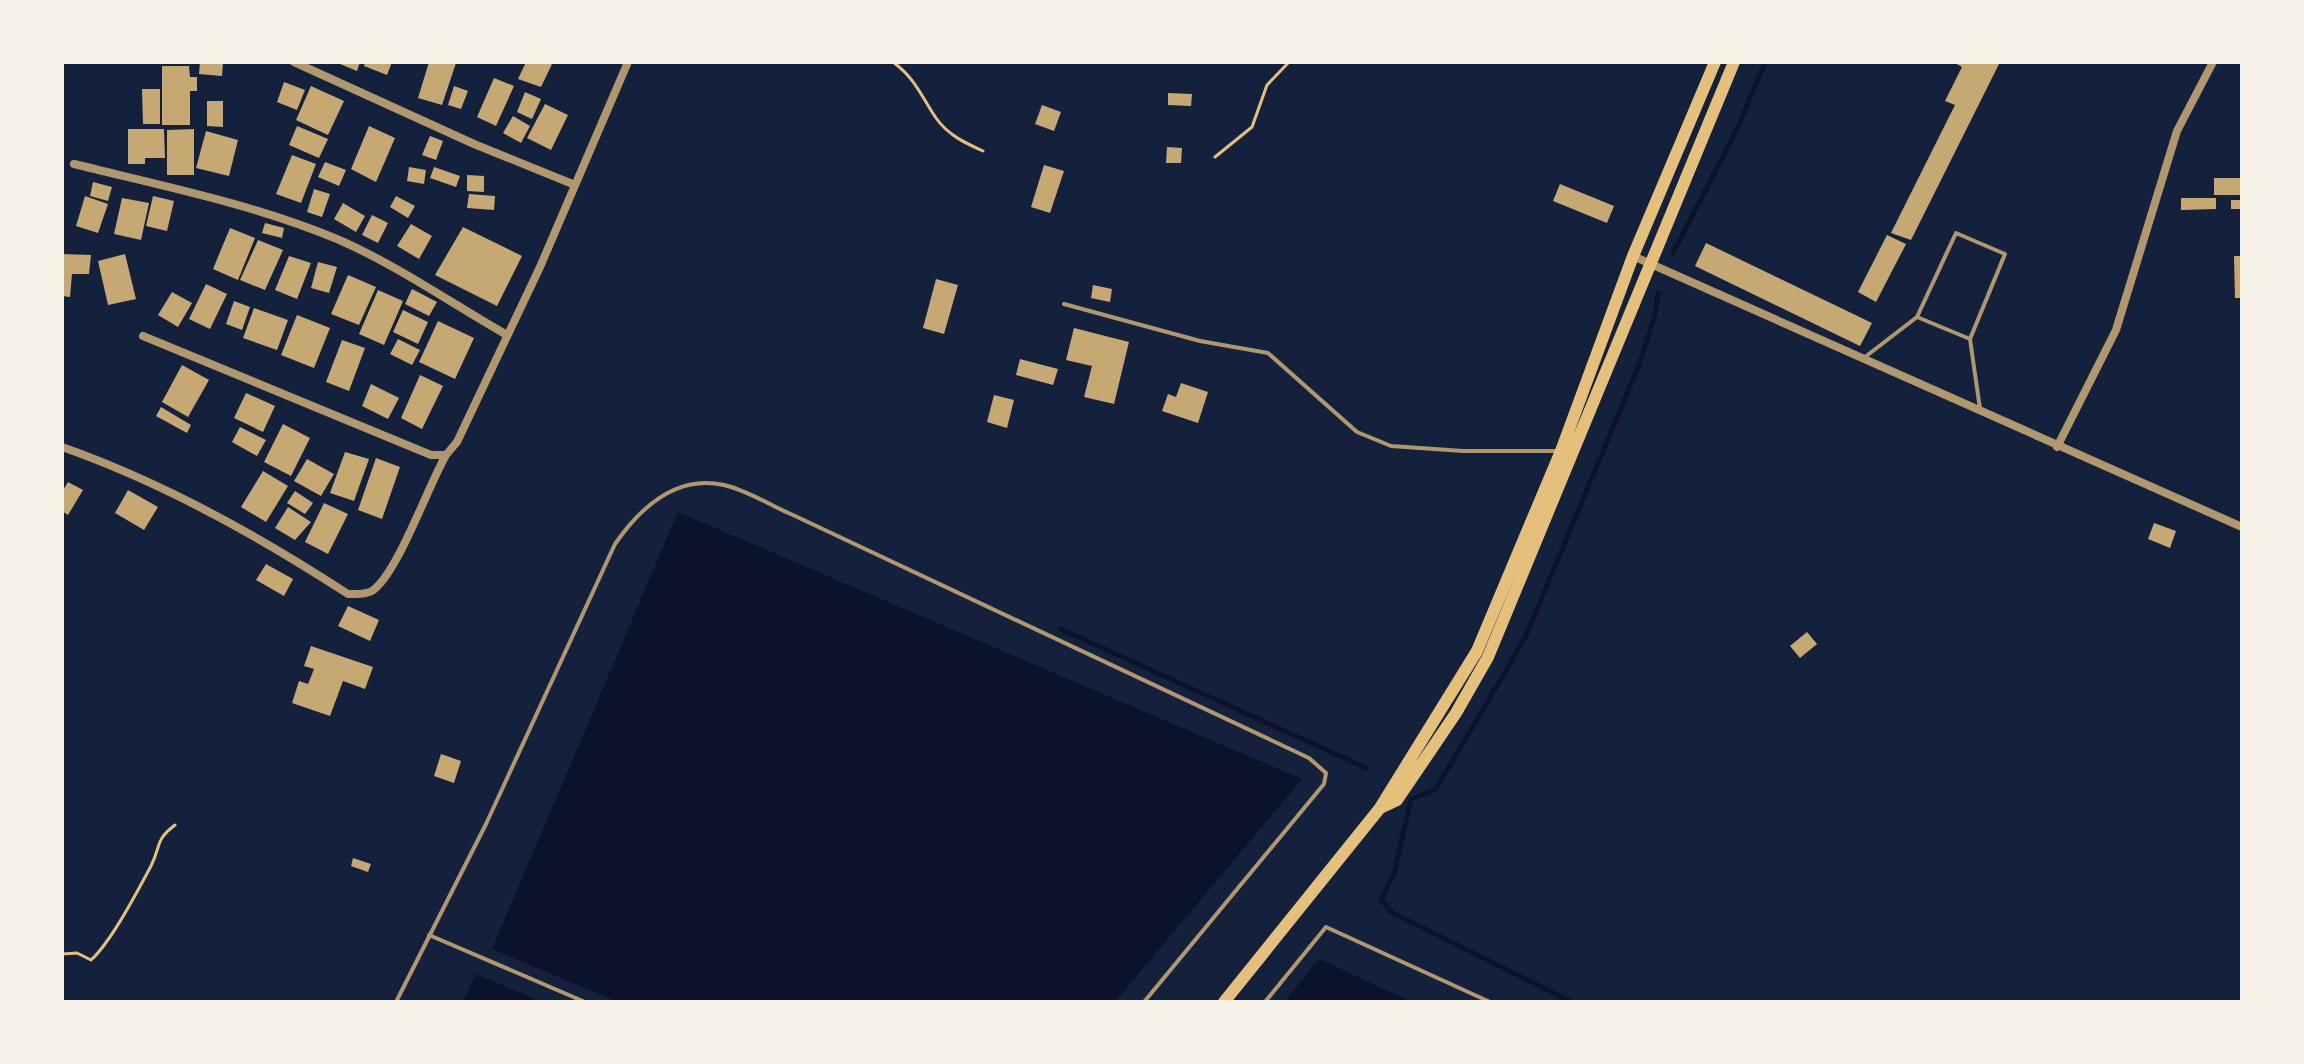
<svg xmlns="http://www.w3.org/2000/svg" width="2304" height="1064" font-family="Georgia,serif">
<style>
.water{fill:#0b132b}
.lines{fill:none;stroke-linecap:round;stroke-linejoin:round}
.stream{stroke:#0b132b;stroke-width:5}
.building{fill:#c6a872}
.path{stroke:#e5c07b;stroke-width:3}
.service{stroke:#b1986c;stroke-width:4}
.minor{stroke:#b1986c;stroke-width:8}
.secondary{stroke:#e5c07b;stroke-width:12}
</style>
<rect width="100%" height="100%" fill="#14213d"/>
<path class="water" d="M678,512L1302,779L1115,1002H618L492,949Z
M1319,959L1412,1002H1284Z
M476,974L542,1002H463Z"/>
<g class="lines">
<path class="stream" d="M1673,253L1738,127L1765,62
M1061,629L1366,768
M1572,1002L1393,913L1381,900L1394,874L1411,799L1436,789L1525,638L1639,365L1655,315L1658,293"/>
</g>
<path class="building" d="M200,62H223L222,76L199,74Z
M335,62H360L357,71Z
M365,62H392L387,75L364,66Z
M429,62L456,63L442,105L418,98Z
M526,62H553L541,87L518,79Z
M1953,62H2000L1911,240L1891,233L1955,105L1945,101L1962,67Z
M162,66H189L190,77H197V91H190V125H162Z
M494,78L514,86L496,126L477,117Z
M284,82L305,90L297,110L277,102Z
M311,86L344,101L328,135L296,120Z
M454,86L468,91L461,109L448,105Z
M142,89H160V124H143Z
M525,92L541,99L532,119L517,112Z
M1168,93L1192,94L1191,106L1168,105Z
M207,101H223V127L207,126Z
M545,104L568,115L551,150L527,138Z
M1042,105L1061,112L1054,131L1035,124Z
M513,116L530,126L521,143L503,133Z
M297,126L328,139L319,158L289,145Z
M369,126L395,138L376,182L351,169Z
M128,129H164L165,158H145V164H128Z
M194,129V175H167V130Z
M206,131L238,140L229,176L196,168Z
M430,136L443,141L436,160L422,155Z
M1167,147L1182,148L1181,163H1166Z
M292,155L316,164L301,203L276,194Z
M325,162L346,170L339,186L318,177Z
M1044,165L1064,171L1050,213L1031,207Z
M409,167L426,170L424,184L407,181Z
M434,167L460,176L456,187L430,178Z
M467,175L484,176V192L467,191Z
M2214,178H2242V195H2214Z
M93,182L112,187L108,201L90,196Z
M1560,184L1614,206L1607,223L1553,201Z
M314,189L330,194L322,217L307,212Z
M469,194L495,196L494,210L467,208Z
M85,196L108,204L98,233L76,226Z
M153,196L174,201L167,231L146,226Z
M396,196L415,206L408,218L390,207Z
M122,198L149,203L141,240L114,234Z
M2181,198H2216V209L2181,210Z
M2231,200H2242V209H2231Z
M343,203L365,216L356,232L334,219Z
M372,215L388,223L378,243L362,235Z
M265,223L284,228L282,238L262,233Z
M411,224L432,236L419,259L397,246Z
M463,227L522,256L497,306L435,275Z
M230,228L255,238L238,280L213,269Z
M1887,235L1906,244L1876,302L1858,292Z
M258,240L283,250L265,290L240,280Z
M1706,243L1872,323L1860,346L1695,266Z
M62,254L91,255L89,274H72L70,297L62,296Z
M125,254L136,299L108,305L98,261Z
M289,256L311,263L297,299L275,290Z
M2234,256H2242V298H2235Z
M318,262L337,267L329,293L311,288Z
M348,275L376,287L359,325L331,314Z
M936,279L958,285L944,334L923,328Z
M206,284L227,294L210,329L189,319Z
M1093,285L1112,289L1110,302L1091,298Z
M412,289L437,302L429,316L405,304Z
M378,290L403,301L384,345L359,334Z
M172,292L192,303L178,327L158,315Z
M234,301L250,307L242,330L226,324Z
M254,308L288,320L277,350L243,338Z
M403,310L428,322L418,344L393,332Z
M297,315L330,328L314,368L281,355Z
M438,321L474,338L455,379L419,362Z
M1074,328L1129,342L1114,404L1084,397L1092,366L1066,360Z
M398,339L420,350L412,365L390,354Z
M342,340L365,348L349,391L326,382Z
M1020,359L1058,369L1053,385L1016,375Z
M182,365L209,380L188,417L162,402Z
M420,375L443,386L422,429L401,418Z
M1181,383L1208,392L1198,423L1162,411L1168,394L1176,397Z
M371,384L399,398L388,419L362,406Z
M246,393L275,406L263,432L234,418Z
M994,395L1014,400L1007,428L987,422Z
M161,407L191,425L187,433L156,416Z
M283,424L310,438L291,476L264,462Z
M240,427L266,440L257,456L232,442Z
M345,452L369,459L354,501L330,493Z
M376,458L400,467L382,519L358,510Z
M307,459L334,474L321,496L294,481Z
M263,471L288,486L266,522L241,507Z
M68,482L83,490L68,515L62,511V492Z
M128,490L158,507L144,530L115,513Z
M295,491L313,503L305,514L287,503Z
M324,503L348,514L328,554L305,542Z
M288,507L311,522L295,540L275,528Z
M2154,523L2176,531L2170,548L2148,539Z
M266,564L293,579L284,596L256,580Z
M348,606L379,620L370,641L338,626Z
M1807,632L1817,644L1800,658L1790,646Z
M311,646L373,667L365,689L343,681L330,716L292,703L299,681L308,684L314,669L304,666Z
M441,754L461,761L454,783L434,776Z
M353,858L371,864L368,872L351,866Z"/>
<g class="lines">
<path class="path" d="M893,62C916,79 921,96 936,118C948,135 965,143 983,151
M1215,157L1252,127L1267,85L1289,62
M62,954L77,953L91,960C111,942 137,892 151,866C161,846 155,840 175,825"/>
<path class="service" d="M1064,304L1200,341L1268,353L1357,432L1391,446L1463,451H1558
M1917,317L1970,339
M1865,357L1917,317L1956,233L2005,254L1970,339L1980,409
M429,935L585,1002
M396,1002L486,824L615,544C640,508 676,474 724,485C747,490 771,506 793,515L1309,758L1326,773L1324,784L1144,1002
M1265,1002L1326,927L1490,1002"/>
<path class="minor" d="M294,62L474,144L575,185
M74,164C163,186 253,204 337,239C397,265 451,303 507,335
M1633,256L2242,527
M143,336L431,455H446L457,442L540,267L628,62
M62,447C162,482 259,536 348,594C356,594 364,595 372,591C397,575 428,486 446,455
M2057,447L2116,330L2177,131L2213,62"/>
<path class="secondary" d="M1380,808L1397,800L1456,713L1488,657L1734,62
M1224,1002L1380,808L1477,651L1561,451L1633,256L1715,62"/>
</g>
<rect width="2304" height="1064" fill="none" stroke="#f6f1e7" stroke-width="128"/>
</svg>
